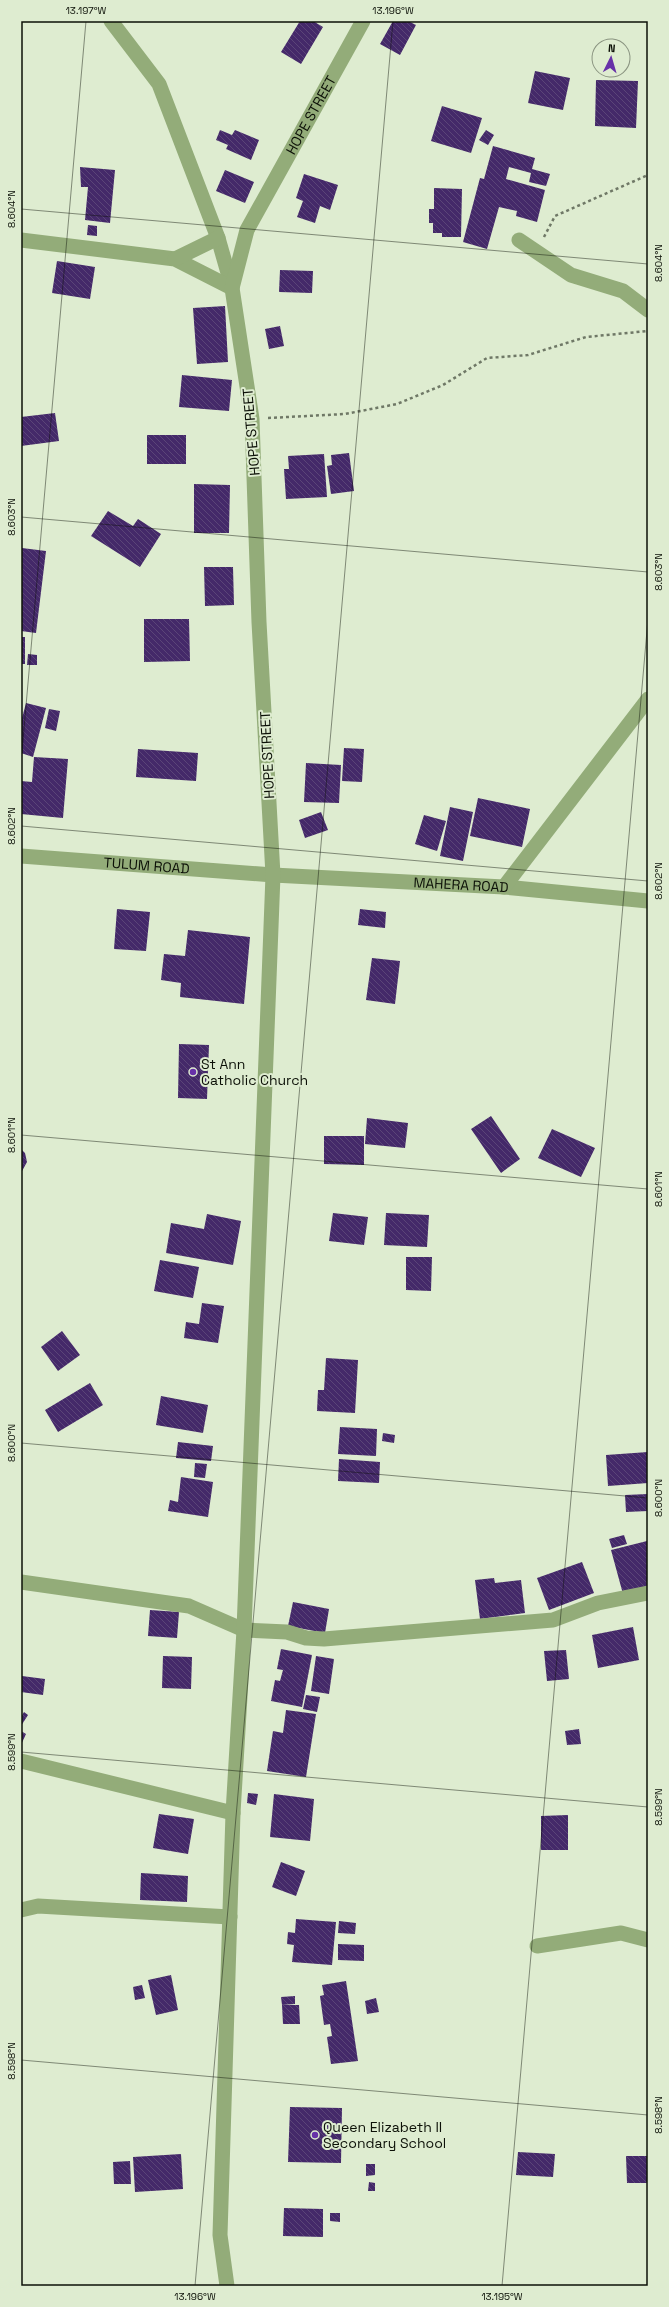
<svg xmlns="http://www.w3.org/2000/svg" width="669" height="2307" font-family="'Space Grotesk',sans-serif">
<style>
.building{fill:url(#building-back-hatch)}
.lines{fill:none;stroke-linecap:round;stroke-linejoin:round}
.path{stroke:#6f7866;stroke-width:2.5;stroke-dasharray:3 3;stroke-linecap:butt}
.street{stroke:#93ac79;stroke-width:15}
.ticks{fill:none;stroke:#0c1007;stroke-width:1;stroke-opacity:0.45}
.poi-dot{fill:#6731a8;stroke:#deecd0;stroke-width:1.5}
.labels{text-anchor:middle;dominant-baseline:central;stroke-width:4;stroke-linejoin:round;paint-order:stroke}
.street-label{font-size:14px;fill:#0c1007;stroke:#deecd0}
.poi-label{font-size:14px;fill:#0c1007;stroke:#deecd0;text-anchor:start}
.neatline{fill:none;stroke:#0c1007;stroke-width:1.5}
.ticks-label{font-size:10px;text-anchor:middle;fill:#0c1007}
</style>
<defs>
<pattern id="building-back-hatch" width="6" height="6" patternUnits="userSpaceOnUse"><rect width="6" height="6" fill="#442969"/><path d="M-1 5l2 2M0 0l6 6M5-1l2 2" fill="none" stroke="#5b4578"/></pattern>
</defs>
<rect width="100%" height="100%" fill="#deecd0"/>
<path class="building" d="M300,21H313L323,27L301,64L281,52Z
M393,21H408L416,25L400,55L380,44Z
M535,71L570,78L563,110L528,103Z
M596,80L638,81L636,128L595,126Z
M442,106L482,118L471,153L431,141Z
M220,130L232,135L235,130L259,140L251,160L226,149L228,145L216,140Z
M486,130L494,135L488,145L479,140Z
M493,146L535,158L532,169L550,174L546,186L529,182L531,173L509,167L506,179L545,190L537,222L516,216L517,211L499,207L487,249L463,242L480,178L484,179Z
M80,167L115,170L110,223L85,220L88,187H81Z
M225,170L254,182L245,203L216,191Z
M304,174L338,185L330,210L320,206L315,223L297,217L303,201L296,198Z
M434,188L462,189L461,237H442V233H433V223H429V209H434Z
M88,225L97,226V236L87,235Z
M57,261L95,267L90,299L52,293Z
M280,270L313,271L312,293L279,292Z
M225,306L228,362L197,364L193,308Z
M280,326L284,346L269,349L265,329Z
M182,375L232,380L229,411L179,407Z
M55,413L59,441L21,446V417Z
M147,435H186V464H147Z
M349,453L354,491L331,494L327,466L332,465L331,455Z
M324,454L327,497L286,499L284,469H289L288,456Z
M194,484L230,485L229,533H194Z
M108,511L133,526L138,519L161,534L140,567L91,536Z
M22,548L46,551L36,633L21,631Z
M204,567H233L234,605L205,606Z
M144,619H189L190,661L144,662Z
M21,637H25V664H21Z
M28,654L37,655V665H27Z
M26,703L46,708L33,757L21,753V722Z
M49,709L60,711L56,731L45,728Z
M344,748L364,749L362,782L342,781Z
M138,749L198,753L196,781L136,777Z
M34,757L68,759L63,818L21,814V781L32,782Z
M306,763L341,765L339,803L304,802Z
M478,798L530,809L522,847L470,836Z
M450,807L473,812L463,861L440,856Z
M321,812L328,830L305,838L299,820Z
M424,815L446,821L437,851L415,844Z
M117,909L150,912L146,951L114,949Z
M360,909L386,912L385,928L358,925Z
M188,930L250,937L244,1004L180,997L181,983L161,980L164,954L185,956Z
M372,958L400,961L395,1004L366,1000Z
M179,1044L209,1045L207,1099L178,1098Z
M491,1116L520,1159L501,1173L471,1129Z
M367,1118L408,1123L405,1148L365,1144Z
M552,1129L595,1148L581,1177L538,1158Z
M324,1136H364V1165L324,1164Z
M21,1149L25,1153L27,1162L21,1173Z
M333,1213L368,1217L364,1245L329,1241Z
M386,1213L429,1215L427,1247L384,1245Z
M207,1214L241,1221L233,1265L166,1253L171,1223L204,1229Z
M406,1257H432L431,1291L406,1290Z
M160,1260L199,1267L193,1298L154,1291Z
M202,1303L224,1306L218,1343L184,1338L186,1322L199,1324Z
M62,1331L80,1355L58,1371L41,1347Z
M326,1358L358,1360L355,1413L317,1411L318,1390H324Z
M90,1383L103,1405L58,1432L45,1410Z
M161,1396L208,1405L203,1433L156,1425Z
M340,1427L377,1429L376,1456L338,1454Z
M383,1433L395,1435L394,1443L382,1441Z
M178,1442L213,1446L211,1461L176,1458Z
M648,1452V1483L608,1486L606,1455Z
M339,1459L380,1462L379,1483L338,1481Z
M195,1463L207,1464L205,1478L194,1477Z
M181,1477L213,1482L208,1517L168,1511L170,1500L178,1502Z
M648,1494V1511L626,1512L625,1495Z
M624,1535L627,1544L612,1548L609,1539Z
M647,1541L648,1587L623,1594L611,1550Z
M582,1562L594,1593L549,1610L537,1578Z
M494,1578L495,1583L521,1580L525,1613L480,1619L475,1580Z
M293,1602L329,1609L325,1633L288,1626Z
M150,1610L179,1612L177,1638L148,1636Z
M633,1627L639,1660L598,1668L592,1635Z
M281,1649L312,1655L302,1707L271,1701L275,1680L280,1681L283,1670L277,1669Z
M566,1650L569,1679L547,1681L544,1651Z
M163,1656L192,1657L191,1689L162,1688Z
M316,1656L334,1659L329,1694L311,1691Z
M22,1676L45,1679L43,1695L21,1692Z
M306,1695L320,1697L317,1712L303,1709Z
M286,1710L316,1714L306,1777L267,1771L273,1731L283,1733Z
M24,1712L28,1715L21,1726V1717Z
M579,1729L581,1744L567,1745L565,1731Z
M21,1731L26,1734L21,1745Z
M248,1793L258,1794L256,1805L247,1803Z
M274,1794L314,1799L310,1841L270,1837Z
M159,1814L194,1819L188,1854L153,1848Z
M568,1815V1850H541V1816Z
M281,1862L305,1871L296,1896L272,1887Z
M141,1873L188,1876L187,1902L140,1900Z
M296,1919L336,1922L332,1965L292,1962L294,1945L287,1944L288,1932L295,1933Z
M339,1921L356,1923L355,1934L338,1933Z
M338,1944L364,1945V1961L338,1960Z
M171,1975L178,2010L156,2015L148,1980Z
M346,1981L358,2061L331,2064L327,2037L332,2036L330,2024L324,2025L320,1996L324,1995L322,1985Z
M142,1985L145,1998L135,2000L133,1987Z
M295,1996V2004L282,2005L281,1997Z
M376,1998L379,2012L367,2014L365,2001Z
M282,2005H299L300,2024H283Z
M290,2107L342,2108L341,2163L288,2162Z
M518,2152L555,2154L553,2177L516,2175Z
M181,2154L183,2189L135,2192L133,2157Z
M626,2156H648V2183H627Z
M130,2161L131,2184H114L113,2162Z
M366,2164H375V2175L366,2176Z
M369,2182L375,2183V2191H368Z
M284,2208L323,2209V2237L283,2236Z
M330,2213H340V2222L330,2221Z"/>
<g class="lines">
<path class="path" d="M544,237L555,216L648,175
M268,418L345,414L397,404L443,385L487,358L528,355L586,337L648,331"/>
<g class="street">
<path d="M111,21L159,84L218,238L232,287"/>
<path d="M21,240L175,259L232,288"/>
<path d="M519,240L571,275L623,291L648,310"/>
<path d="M175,259L218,238"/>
<path id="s1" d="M21,856L273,875L504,887L648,901"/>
<path d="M504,887L648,699"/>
<path d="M21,1582L189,1606L244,1630L287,1632L306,1638L324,1639L553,1620L598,1603L648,1593"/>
<path d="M21,1761L233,1813"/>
<path d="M21,1910L38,1906L230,1917"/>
<path d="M537,1946L621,1933L648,1940"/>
<path id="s2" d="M227,2286L220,2235L233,1813L244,1630L273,875L259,622L252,419L232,288L247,230L363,21"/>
</g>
</g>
<path class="ticks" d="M21,209L648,264M21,517L648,572M21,763L86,21M21,826L648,881M21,1135L648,1189M21,1443L648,1498M21,1752L648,1807M21,2060L648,2115M195,2286L393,21M502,2286L648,619"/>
<g class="poi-dot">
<circle cx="193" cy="1072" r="4"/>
<circle cx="315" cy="2135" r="4"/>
</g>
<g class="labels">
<g class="street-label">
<text stroke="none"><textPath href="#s2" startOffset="2193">HOPE STREET</textPath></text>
<text transform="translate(251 432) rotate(-95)">HOPE STREET</text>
<text transform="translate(267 755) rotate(-93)">HOPE STREET</text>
<text stroke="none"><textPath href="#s1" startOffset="126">TULUM ROAD</textPath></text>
<text stroke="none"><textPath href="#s1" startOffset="441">MAHERA ROAD</textPath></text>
</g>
<g class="poi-label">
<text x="201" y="1064">St Ann<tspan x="201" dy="16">Catholic Church</tspan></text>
<text x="323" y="2127">Queen Elizabeth II<tspan x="323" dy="16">Secondary School</tspan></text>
</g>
</g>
<rect width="669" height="2307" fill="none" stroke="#deecd0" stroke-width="44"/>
<g transform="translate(611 58) rotate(5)"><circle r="19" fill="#deecd0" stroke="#8a9480"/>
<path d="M0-3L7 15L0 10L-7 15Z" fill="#6731a8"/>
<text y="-6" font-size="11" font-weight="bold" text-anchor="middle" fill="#0c1007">N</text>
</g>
<rect x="22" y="22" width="625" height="2263" class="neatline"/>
<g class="ticks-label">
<text x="86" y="14">13.197°W</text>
<text x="393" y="14">13.196°W</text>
<text transform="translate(11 209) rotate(-90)" y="4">8.604°N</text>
<text transform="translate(658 263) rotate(-90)" y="4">8.604°N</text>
<text transform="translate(11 517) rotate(-90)" y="4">8.603°N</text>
<text transform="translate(658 572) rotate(-90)" y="4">8.603°N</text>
<text transform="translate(11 826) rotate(-90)" y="4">8.602°N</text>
<text transform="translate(658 881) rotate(-90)" y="4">8.602°N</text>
<text transform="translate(11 1135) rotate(-90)" y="4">8.601°N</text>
<text transform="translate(658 1189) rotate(-90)" y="4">8.601°N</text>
<text transform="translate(11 1443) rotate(-90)" y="4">8.600°N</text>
<text transform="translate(658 1498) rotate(-90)" y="4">8.600°N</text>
<text transform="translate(11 1752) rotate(-90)" y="4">8.599°N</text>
<text transform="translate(658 1807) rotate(-90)" y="4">8.599°N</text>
<text transform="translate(11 2061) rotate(-90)" y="4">8.598°N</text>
<text transform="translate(658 2115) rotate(-90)" y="4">8.598°N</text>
<text x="195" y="2300">13.196°W</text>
<text x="502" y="2300">13.195°W</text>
</g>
</svg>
